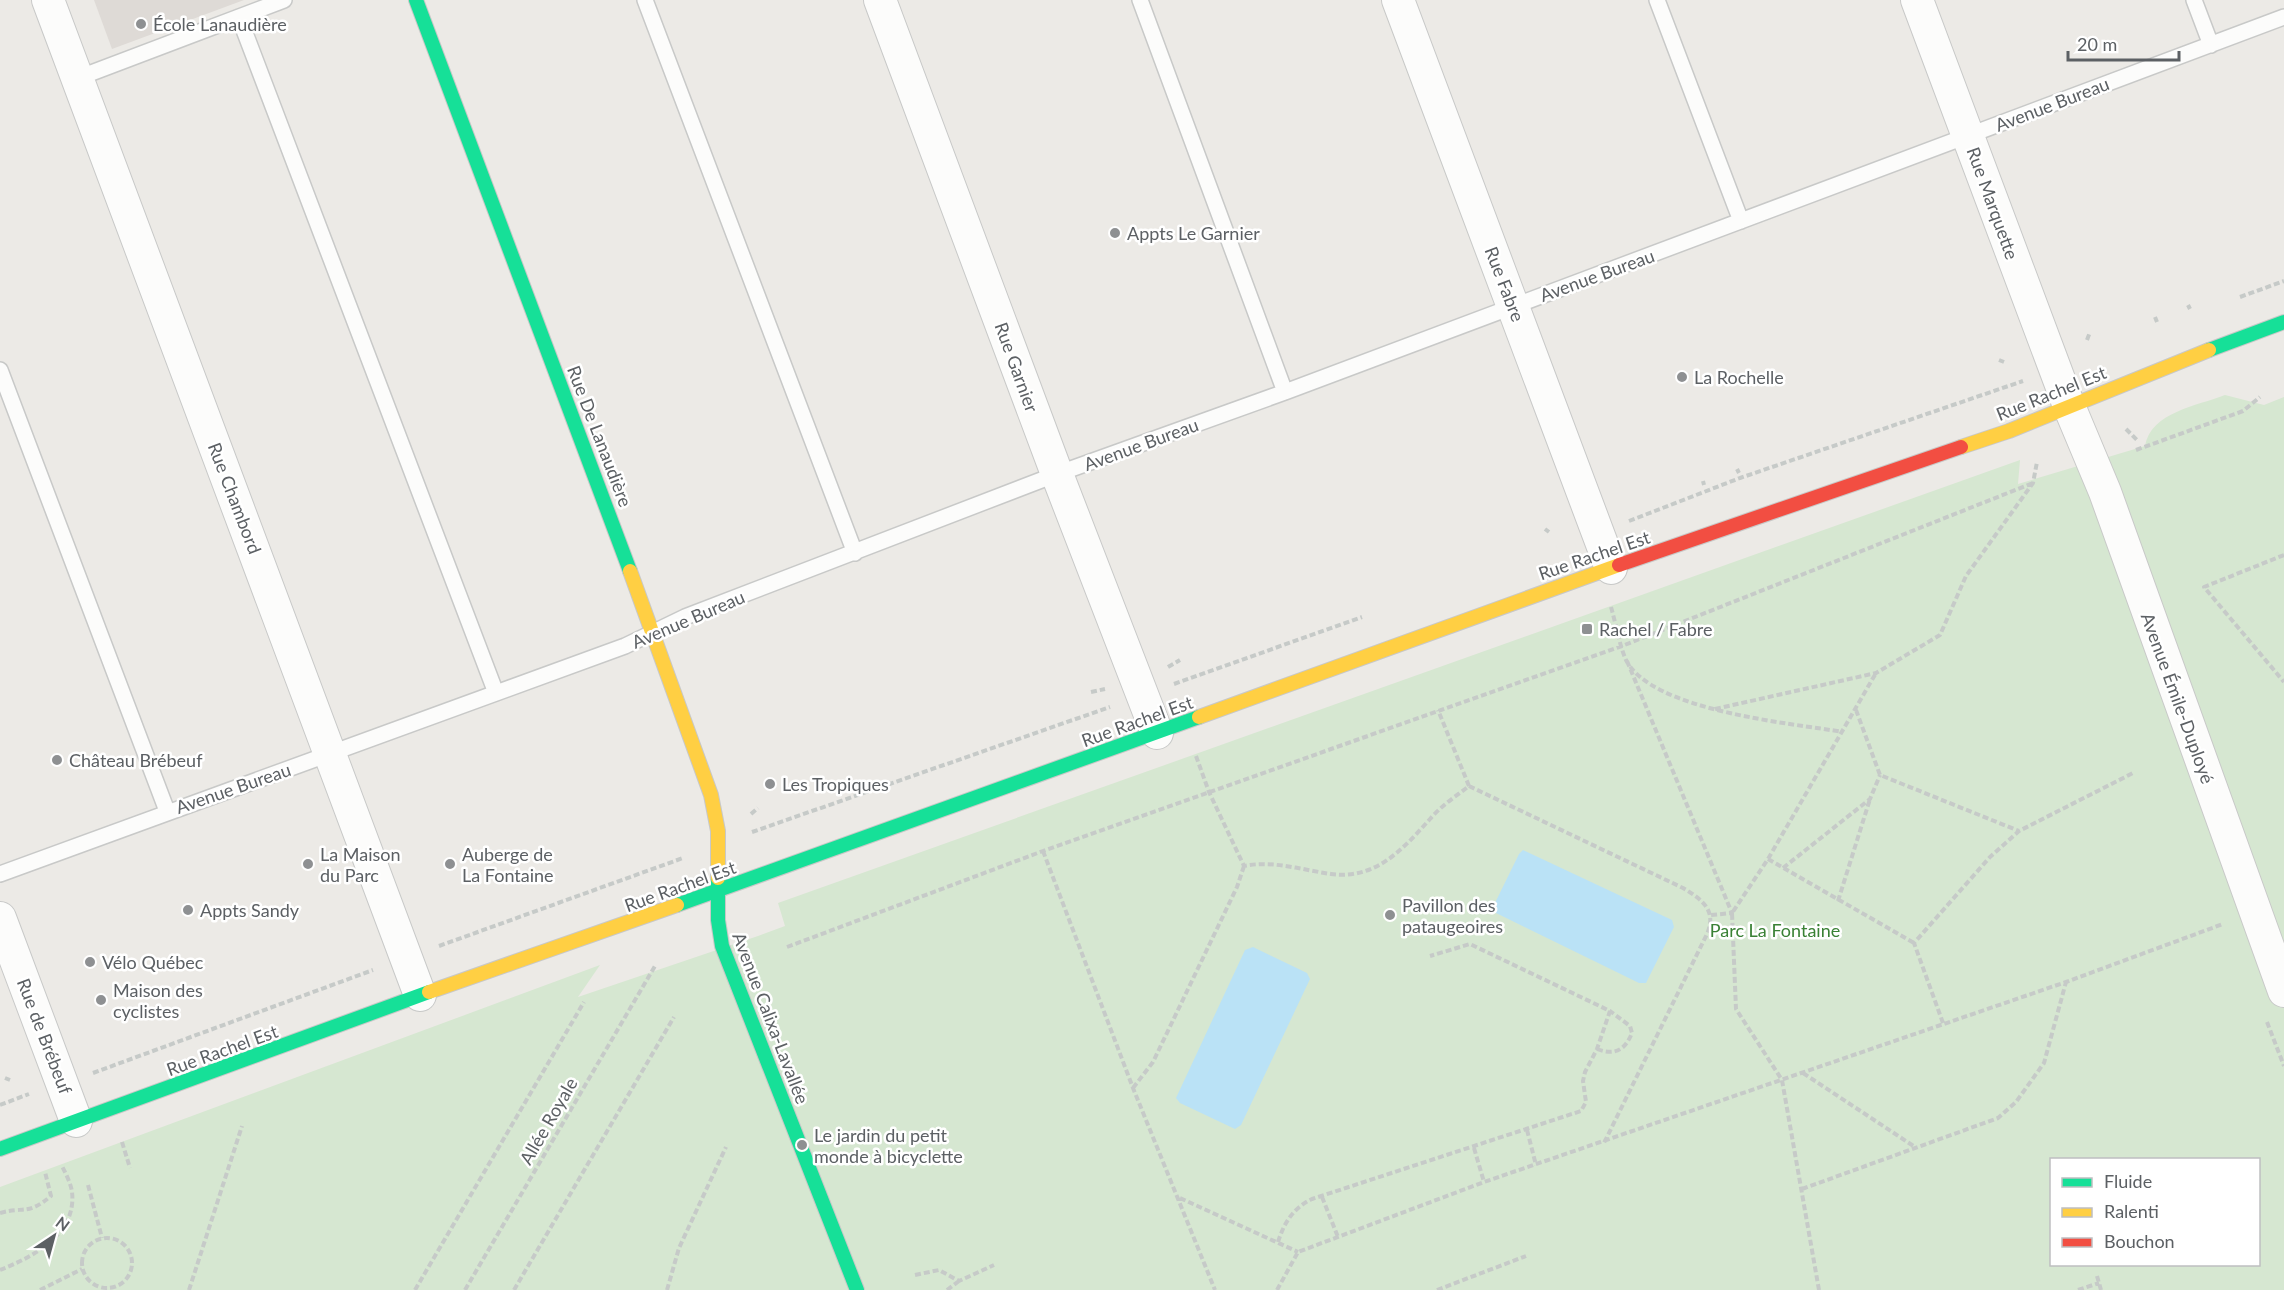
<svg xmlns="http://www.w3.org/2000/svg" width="2284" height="1290" font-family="Lato,sans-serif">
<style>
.education{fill:#dedad6}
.green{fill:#d6e7d1;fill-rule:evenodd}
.water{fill:#bae2f6}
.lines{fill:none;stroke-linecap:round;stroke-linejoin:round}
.lane-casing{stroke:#c8c9c8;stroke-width:18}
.street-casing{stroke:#c8c9c8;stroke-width:34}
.fast-casing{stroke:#c8c8c7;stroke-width:16}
.slow-casing{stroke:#c8c8c7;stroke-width:16}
.jam-casing{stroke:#c8c8c7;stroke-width:16}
.path{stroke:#c6cac8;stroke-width:4;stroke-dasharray:6 3;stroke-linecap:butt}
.lane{stroke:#fcfcfb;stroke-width:15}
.street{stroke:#fcfcfb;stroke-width:32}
.fast{stroke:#16e098;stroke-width:14}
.slow{stroke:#ffcf43;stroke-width:14}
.jam{stroke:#f24e42;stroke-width:14}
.poi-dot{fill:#8e9092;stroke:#fff;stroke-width:2}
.labels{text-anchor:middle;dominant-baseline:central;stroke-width:5;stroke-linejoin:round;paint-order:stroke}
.poi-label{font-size:18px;fill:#5c6064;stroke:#fff;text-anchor:start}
.street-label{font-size:18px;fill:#5c6064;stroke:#fff}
.park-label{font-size:18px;fill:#3a8135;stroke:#fff}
</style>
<rect width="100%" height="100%" fill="#eceae6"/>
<path class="education" d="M94,0H244L112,49Z"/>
<path class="green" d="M2225,395L2264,405L2284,397V1290H0V1187L600,965L578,997L758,936L785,926L778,903L2020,460L2018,484L2145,446C2151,412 2197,406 2225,395ZM2052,1160H2258V1264H2052Z"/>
<path class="water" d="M1523,850L1672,920L1674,927L1646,983H1639L1494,912V905L1519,854Z
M1253,947L1307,973L1310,979L1241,1125L1235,1129L1180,1103L1176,1098L1245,950Z"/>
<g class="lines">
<g class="lane-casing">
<path id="lane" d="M645,0L855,553
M1140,0L1285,392
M1657,0L1741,221
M2194,0L2211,45
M239,17L496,693
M78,78L284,0
M0,370L167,811
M0,874L625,646L685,617L1057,474L1285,392L2284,17"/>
</g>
<g class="street-casing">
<path id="street" d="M48,0L420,995
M880,0L1057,474L1157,733
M1398,0L1611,568
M1917,0L2069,406L2105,492L2284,991
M0,918L76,1121"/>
</g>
<g class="fast-casing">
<path id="fast" d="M416,0L630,571
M2209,350L2284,322
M718,878V920L722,946L857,1290
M677,905L1199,717
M0,1149L429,992"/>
</g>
<g class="slow-casing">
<path id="slow" d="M1961,447L2009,431L2209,350
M630,571L711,795L718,831V878
M1199,717L1619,565
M429,992L677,905"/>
</g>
<g class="jam-casing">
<path id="jam" d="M1619,565L1961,447"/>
</g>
<path class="path" d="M2240,297L2284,281
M2188,305L2190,309
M2155,317L2157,322
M2087,340L2090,332
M1999,360L2004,362
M2126,429L2137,440
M2136,450L2243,411L2260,397
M1737,469L1739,473
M1703,481L1704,485
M1629,521L1740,478L2023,381
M1545,529L1549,532
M2284,555L2204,587L2284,682
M1611,607C1616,624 1619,644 1626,660C1652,711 1790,723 1843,732
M1627,661L1732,913L1711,915
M1168,667L1180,660
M1174,684L1362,617
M1091,692L1105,689
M1715,709L1876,673L1940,635L1966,576L2033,483L2037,462
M1856,710L1880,775L2019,831
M1196,756L1209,792L1244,866C1272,860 1303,870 1331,874C1376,880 1403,849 1430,819C1441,806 1456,796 1469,786L1438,710
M1469,786L1683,888C1703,900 1717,911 1707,934L1604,1143
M751,814L758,808
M752,832L1110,707
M1043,851L1133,1088L1215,1290
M1768,859L1914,943
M1783,868L1870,799L1880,775
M1838,901L1870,799
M439,946L683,858
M787,947L1043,851L1622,646L2033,483
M2267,1022L2284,1066
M1943,1023L1914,943L1990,857L2019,831L2135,772
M1597,1049C1615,1056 1625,1050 1632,1033L1630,1026L1610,1011
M93,1073L373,970
M1803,1073L1915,1147
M5,1078L10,1080
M1133,1088L1153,1062L1237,887L1244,866
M0,1105L29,1094
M1527,1130L1536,1165
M122,1142L130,1168
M1474,1148L1484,1182
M88,1185L102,1238
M1802,1189L1998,1118L2016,1102L2044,1063L2066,982
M1322,1197L1338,1237
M1180,1198L1298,1252
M0,1213C24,1206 27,1216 51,1196L45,1172
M82 1263a25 25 0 1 1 50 0a25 25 0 1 1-50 0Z
M1278,1242C1284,1223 1293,1208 1312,1199L1581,1111L1586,1102L1583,1081L1585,1072L1597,1049L1610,1011L1470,944L1430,956
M0,1270C33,1257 77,1234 72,1192C71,1184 66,1174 62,1166
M915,1275L939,1270L959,1281L994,1265
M2097,1276L2101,1290
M40,1290L82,1269
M189,1290L242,1126
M415,1290L584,1002
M465,1290L655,966
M514,1290L674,1017
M667,1290L679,1248L726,1147
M947,1290L959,1281
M1277,1290L1298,1252L1484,1182L2066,982L2223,924
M1437,1290L1526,1256
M1819,1290L1782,1080L1736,1009L1732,913L1768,859L1876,673
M2078,1290L2099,1283"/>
<use href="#lane" class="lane"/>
<use href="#street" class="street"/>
<use href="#fast" class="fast"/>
<use href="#slow" class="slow"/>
<use href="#jam" class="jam"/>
</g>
<g class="poi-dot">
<circle cx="141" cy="24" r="6"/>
<circle cx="1115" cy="233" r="6"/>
<circle cx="1682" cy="377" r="6"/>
<rect x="1581" y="623" width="12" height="12" rx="3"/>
<circle cx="57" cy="760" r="6"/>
<circle cx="770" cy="784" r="6"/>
<circle cx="308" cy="864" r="6"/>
<circle cx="450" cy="864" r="6"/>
<circle cx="188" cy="910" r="6"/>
<circle cx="1390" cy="915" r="6"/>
<circle cx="90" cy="962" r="6"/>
<circle cx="101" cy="1000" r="6"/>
<circle cx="802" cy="1145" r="6"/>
</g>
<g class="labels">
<g class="poi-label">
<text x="153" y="24">École Lanaudière</text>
<text x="1127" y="233">Appts Le Garnier</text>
<text x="1694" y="377">La Rochelle</text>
<text x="1599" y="629">Rachel / Fabre</text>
<text x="69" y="760">Château Brébeuf</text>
<text x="782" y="784">Les Tropiques</text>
<text x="320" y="854">La Maison<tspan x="320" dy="21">du Parc</tspan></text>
<text x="462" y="854">Auberge de<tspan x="462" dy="21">La Fontaine</tspan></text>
<text x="1402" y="905">Pavillon des<tspan x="1402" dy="21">pataugeoires</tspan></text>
<text x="200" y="910">Appts Sandy</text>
<text x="102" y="962">Vélo Québec</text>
<text x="113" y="990">Maison des<tspan x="113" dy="21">cyclistes</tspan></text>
<text x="814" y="1135">Le jardin du petit<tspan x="814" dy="21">monde à bicyclette</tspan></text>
</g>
<g class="street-label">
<text transform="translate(2052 104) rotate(-21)">Avenue Bureau</text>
<text transform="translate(1993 203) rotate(70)">Rue Marquette</text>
<text transform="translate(1597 275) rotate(-20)">Avenue Bureau</text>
<text transform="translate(1505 284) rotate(69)">Rue Fabre</text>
<text transform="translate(1017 367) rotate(70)">Rue Garnier</text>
<text transform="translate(2051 393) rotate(-22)">Rue Rachel Est</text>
<text transform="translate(600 436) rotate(69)">Rue De Lanaudière</text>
<text transform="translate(1141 444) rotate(-20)">Avenue Bureau</text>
<text transform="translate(235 498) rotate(69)">Rue Chambord</text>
<text transform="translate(1594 555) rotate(-19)">Rue Rachel Est</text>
<text transform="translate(688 619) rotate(-23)">Avenue Bureau</text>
<text transform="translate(2178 698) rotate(70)">Avenue Émile-Duployé</text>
<text transform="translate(1137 721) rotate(-20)">Rue Rachel Est</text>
<text transform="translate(233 788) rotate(-19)">Avenue Bureau</text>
<text transform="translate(680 886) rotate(-20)">Rue Rachel Est</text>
<text transform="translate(771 1018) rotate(69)">Avenue Calixa-Lavallée</text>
<text transform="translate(45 1036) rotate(69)">Rue de Brébeuf</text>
<text transform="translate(222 1050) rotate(-20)">Rue Rachel Est</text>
<text transform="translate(548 1121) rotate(-60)">Allée Royale</text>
</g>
<g class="park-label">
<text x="1775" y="930">Parc La Fontaine</text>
</g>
</g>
<rect x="2050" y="1158" width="210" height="108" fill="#ffffff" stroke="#bebfc1" stroke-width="1.5"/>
<rect x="2062" y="1178" width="30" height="9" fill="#16e098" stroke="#bebfc1" stroke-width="1.5"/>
<text x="2104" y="1188" font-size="18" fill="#5c6064">Fluide</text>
<rect x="2062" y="1208" width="30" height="9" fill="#ffcf43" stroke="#bebfc1" stroke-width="1.5"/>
<text x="2104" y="1218" font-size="18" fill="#5c6064">Ralenti</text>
<rect x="2062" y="1238" width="30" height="9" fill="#f24e42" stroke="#bebfc1" stroke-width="1.5"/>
<text x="2104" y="1248" font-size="18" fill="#5c6064">Bouchon</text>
<g transform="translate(54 1236) rotate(36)" stroke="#ffffff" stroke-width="4.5" paint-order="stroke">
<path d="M0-4.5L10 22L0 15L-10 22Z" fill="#5c6064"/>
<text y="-9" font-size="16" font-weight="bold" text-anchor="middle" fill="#5c6064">N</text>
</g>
<path d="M2068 51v9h111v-9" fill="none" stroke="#5c6064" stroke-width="3"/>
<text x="2077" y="51" font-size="18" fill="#5c6064" stroke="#ffffff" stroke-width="4.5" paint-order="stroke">20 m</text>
</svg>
